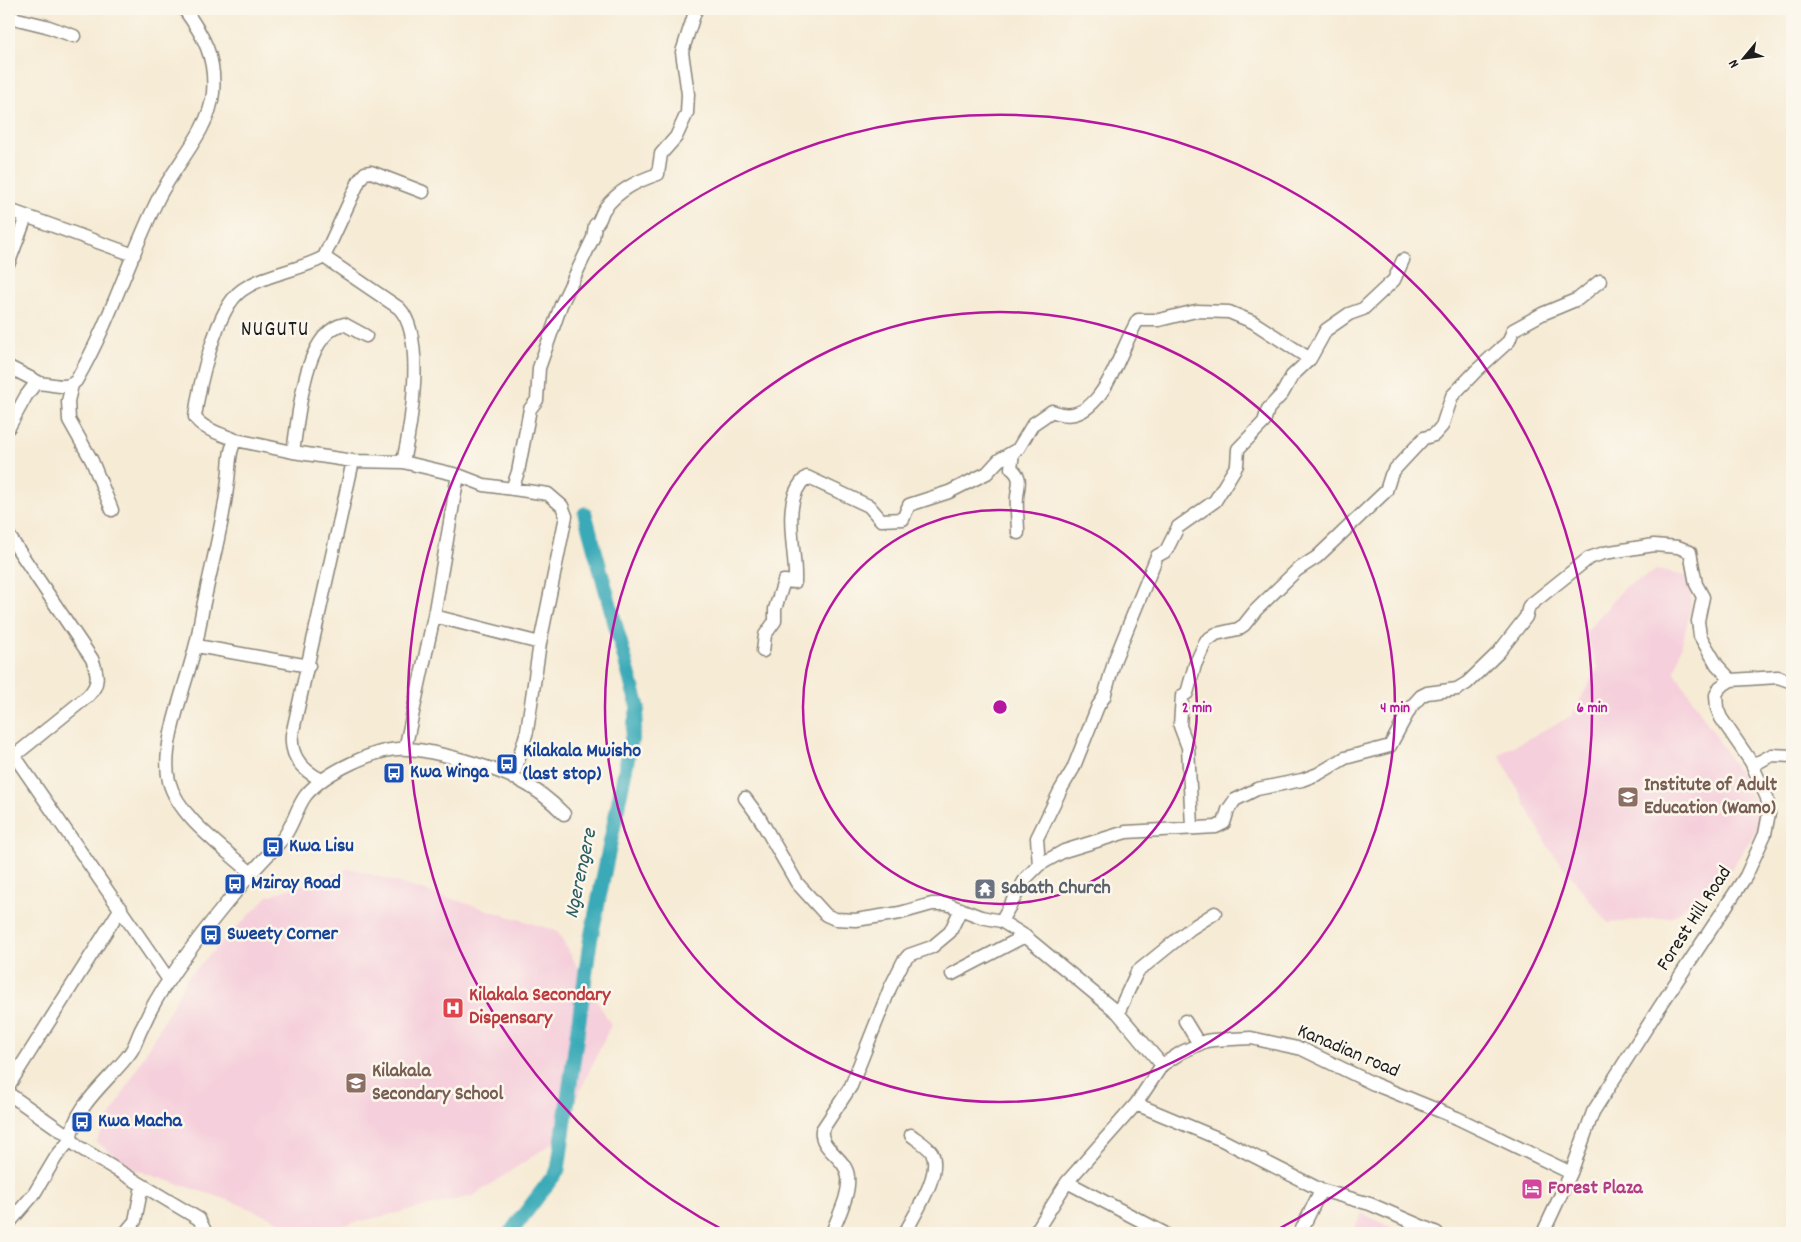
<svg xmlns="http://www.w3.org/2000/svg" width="1801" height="1242" font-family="Dekko,sans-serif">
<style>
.built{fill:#f5cfdb}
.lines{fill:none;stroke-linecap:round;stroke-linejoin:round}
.river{stroke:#3baab8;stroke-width:15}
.minor-casing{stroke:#898478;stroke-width:15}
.minor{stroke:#fff;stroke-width:12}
.ring{fill:none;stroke:#b5179e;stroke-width:2.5}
.labels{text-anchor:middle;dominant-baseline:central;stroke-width:5;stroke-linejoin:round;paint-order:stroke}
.transit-label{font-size:20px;font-weight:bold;fill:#164399;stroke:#fbf7ec;text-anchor:start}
.education-label{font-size:20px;font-weight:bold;fill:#785e54;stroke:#fbf7ec;text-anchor:start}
.worship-label{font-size:20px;font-weight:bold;fill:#5b616d;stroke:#fbf7ec;text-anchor:start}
.street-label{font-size:20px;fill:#1c1c1c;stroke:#fbf7ec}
.health-label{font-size:20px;font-weight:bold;fill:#be3a42;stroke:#fbf7ec;text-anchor:start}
.hotel-label{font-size:20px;font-weight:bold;fill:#b23c85;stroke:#fbf7ec;text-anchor:start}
.water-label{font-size:21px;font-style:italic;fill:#2a5c62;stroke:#fbf7ec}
.quarter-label{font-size:22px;letter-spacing:1px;fill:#1c1c1c;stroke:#fbf7ec}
.centre{fill:#b5179e;stroke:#fbf7ec;stroke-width:2.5}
.ring-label{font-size:15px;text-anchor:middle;font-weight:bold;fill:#b5179e;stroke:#fbf7ec;stroke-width:5;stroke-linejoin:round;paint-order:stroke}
</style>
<rect width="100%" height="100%" fill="#fbf7ec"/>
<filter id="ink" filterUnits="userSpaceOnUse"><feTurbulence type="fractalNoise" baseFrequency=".02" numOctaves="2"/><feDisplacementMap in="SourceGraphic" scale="10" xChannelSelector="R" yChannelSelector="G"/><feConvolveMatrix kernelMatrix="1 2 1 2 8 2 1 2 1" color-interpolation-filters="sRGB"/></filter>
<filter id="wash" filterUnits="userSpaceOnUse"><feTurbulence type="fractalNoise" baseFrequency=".0096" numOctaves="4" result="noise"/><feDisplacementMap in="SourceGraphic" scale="20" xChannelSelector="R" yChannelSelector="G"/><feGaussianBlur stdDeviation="1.12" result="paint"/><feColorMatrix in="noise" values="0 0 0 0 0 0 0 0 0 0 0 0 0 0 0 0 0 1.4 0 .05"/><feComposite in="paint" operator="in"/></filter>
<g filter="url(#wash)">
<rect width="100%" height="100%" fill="#f6ebd5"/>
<path class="built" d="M1657,570L1691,577L1690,612L1675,672L1745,782L1764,820L1726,876L1672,917L1608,923L1548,847L1499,754L1571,716L1598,668L1585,633L1625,587Z
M350,868L557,931L611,1025L557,1140L473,1196L308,1233L231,1201L138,1171L96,1142L188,977L268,896Z
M1362,1213L1402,1233H1352Z"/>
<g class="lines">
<path class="river" d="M510,1233L558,1170L590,942L638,707L585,514"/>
</g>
</g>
<g filter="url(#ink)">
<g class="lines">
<g class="minor-casing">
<path id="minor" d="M9,17L46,26L74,36
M9,210L134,255
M324,257L399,308C426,336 411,426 403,462
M9,262L26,217
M9,367L40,383
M72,385L68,401L69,420L92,461L112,510
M9,427L26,396L35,384C48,381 65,392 76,381C110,323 129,257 159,197C175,165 210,129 213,93C216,58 204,36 184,9
M236,440C224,435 201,429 195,417C199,386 216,308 242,290C267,273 299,271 324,257L360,179L365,173L371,172L423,192
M293,452C299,417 303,333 344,324L366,336
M1013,453L1011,468C1023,478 1018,484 1017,497C1016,508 1018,521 1018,533
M512,489L518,472L530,409L537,400L539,368L561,305L593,238L595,225C602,220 600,214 605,208C619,190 637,181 658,174L661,154L676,137L687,113L688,94L682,52L696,9
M9,536L92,659C98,674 100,684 88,696L14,756
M434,616L540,643
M197,646L309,666
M763,651L765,635L775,621V609L784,581L795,582C797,551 779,499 807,477L869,506L881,520L903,519L909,505L949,492L987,473L999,460L1018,449L1033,424L1052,411C1101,433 1119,349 1138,320H1159L1196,311L1229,312L1253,322L1310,359
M9,748L169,980
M405,749L434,616L458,475
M1751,762L1757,763L1772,755L1792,756
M322,780C303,771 290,757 292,735L353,461
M745,798L759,817L797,883L826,915L835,919L856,920L900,913L932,904H947L981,917L1001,921L1025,936L1118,1013L1162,1065
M1192,827L1188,747L1180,726L1182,696L1187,693L1195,665L1206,641L1216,634L1238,629L1244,625L1256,610L1297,570L1317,557L1386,491L1391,475L1396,468L1424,438L1434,435L1442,426L1452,396L1477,370L1509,341L1513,330L1542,314L1578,299L1600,281
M1039,865L1037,838L1061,789L1073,769L1098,706L1104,697L1115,659L1157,556L1166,551L1178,527L1215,501L1237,465L1238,449L1264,422L1268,409L1282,394L1292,376L1310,359L1326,330L1349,314L1363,309L1394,280L1403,260
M251,873C224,848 178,817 169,781C159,741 193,671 199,629C207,579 223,530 228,480C230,468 228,450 236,440L293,452L353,461L403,462L458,475L484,485L548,494L562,506L566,516L540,643L527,731L513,778
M1001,921L1026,878L1039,865L1064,851L1126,832L1216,827L1224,823L1228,810L1235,800L1257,789L1302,780L1318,774L1345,758L1390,746L1411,707L1421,696L1427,693L1457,689L1467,683L1499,652L1526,617L1529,606L1589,558L1604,553L1654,545L1678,547L1690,552L1696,584L1703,597L1698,621L1700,636L1717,665L1731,680
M952,974L1025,936
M1118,1013L1137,972L1190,929L1215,913
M1185,1021L1199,1044
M9,1085L121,908
M9,1094L60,1130L71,1135
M1136,1104L1222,1140L1321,1190L1370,1204L1437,1233
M1067,1182L1164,1233
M9,1223L34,1194L56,1157L71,1139
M125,1233L135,1221L142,1186
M206,1233L199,1219L77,1146L71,1139C72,1107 113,1077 130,1053C136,1045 138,1034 143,1026C150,1010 159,994 169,980C193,943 222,908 250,875C260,862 273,851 283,838C293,826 296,808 306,795C325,772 378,747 407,749C426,750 445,755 463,760C505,772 533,782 564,814
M832,1233C838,1216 850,1195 848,1177C847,1158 819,1149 822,1130L851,1086L890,988L903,962L909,955L932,947L950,932L961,909
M905,1233C915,1213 942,1174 932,1153C928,1146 917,1140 911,1135
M1035,1233L1067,1182L1136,1104L1162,1065L1182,1052L1206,1041L1213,1040L1251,1038L1302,1049L1374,1084L1457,1118L1571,1173
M1300,1233L1321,1190
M1543,1233L1571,1173L1593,1112L1659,1008L1746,876L1765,834L1769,813L1767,798L1751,762L1721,718L1717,708L1716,695L1720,687L1731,680L1778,677L1792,682"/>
</g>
<use href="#minor" class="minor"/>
</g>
</g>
<g class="ring">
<circle cx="1000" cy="707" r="197"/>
<circle cx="1000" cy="707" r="395"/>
<path d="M727 1232A592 592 0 1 1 1273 1232"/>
</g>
<defs>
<g id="bus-square" transform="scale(1.125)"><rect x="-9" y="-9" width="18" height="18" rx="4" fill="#1a4fb4" stroke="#fbf7ec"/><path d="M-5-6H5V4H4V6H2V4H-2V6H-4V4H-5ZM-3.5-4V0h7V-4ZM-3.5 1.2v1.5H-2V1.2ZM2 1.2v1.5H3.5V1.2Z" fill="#fff"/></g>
<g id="university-square" transform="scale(1.125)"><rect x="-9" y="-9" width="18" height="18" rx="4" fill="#8d6e63" stroke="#fbf7ec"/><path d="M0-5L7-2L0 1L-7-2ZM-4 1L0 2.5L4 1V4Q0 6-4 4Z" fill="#fff"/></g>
<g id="temple-square" transform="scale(1.125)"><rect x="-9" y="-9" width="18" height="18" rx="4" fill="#6b7280" stroke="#fbf7ec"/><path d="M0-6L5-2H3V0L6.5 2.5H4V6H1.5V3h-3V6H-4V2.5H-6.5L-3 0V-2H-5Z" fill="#fff"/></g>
<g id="hospital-square" transform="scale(1.125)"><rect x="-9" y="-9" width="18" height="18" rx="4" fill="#e0444e" stroke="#fbf7ec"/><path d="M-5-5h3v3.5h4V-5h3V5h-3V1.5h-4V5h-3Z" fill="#fff"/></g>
<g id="school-square" transform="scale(1.125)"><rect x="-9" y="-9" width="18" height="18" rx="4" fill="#8d6e63" stroke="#fbf7ec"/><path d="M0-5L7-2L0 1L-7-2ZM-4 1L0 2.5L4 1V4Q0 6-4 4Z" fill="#fff"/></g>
<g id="hotel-square" transform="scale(1.125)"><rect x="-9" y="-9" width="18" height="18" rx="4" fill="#d1479c" stroke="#fbf7ec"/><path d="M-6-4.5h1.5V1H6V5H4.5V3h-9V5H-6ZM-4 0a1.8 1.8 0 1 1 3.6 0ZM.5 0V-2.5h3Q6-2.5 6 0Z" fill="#fff"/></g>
</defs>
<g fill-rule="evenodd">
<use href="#bus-square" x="507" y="764"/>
<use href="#bus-square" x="394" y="773"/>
<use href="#university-square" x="1628" y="797"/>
<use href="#bus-square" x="273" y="847"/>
<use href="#bus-square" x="235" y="884"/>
<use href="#temple-square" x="985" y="889"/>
<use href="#bus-square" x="211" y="935"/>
<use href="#hospital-square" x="453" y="1008"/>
<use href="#school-square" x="356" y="1083"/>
<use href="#bus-square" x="82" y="1122"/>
<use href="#hotel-square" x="1532" y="1189"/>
</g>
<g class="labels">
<g class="transit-label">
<text x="523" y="752">Kilakala Mwisho<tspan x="523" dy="23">(last stop)</tspan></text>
<text x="410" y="773">Kwa Winga</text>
<text x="289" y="847">Kwa Lisu</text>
<text x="251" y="884">Mziray Road</text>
<text x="227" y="935">Sweety Corner</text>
<text x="98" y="1122">Kwa Macha</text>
</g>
<g class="education-label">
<text x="1644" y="786">Institute of Adult<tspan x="1644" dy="23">Education (Wamo)</tspan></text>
<text x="372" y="1072">Kilakala<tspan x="372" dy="23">Secondary School</tspan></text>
</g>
<g class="worship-label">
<text x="1001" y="889">Sabath Church</text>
</g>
<g class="street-label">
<text transform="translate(1695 919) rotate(-57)">Forest Hill Road</text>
<text transform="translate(1348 1052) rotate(23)">Kanadian road</text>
</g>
<g class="health-label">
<text x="469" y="996">Kilakala Secondary<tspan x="469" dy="23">Dispensary</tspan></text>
</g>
<g class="hotel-label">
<text x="1548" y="1189">Forest Plaza</text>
</g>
<g class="water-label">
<text transform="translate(582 874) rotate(-78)">Ngerengere</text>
</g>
<g class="quarter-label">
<text x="275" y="330">NUGUTU</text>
</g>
</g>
<circle cx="1000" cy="707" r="8" class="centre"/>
<g class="ring-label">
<text x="1197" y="712">2 min</text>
<text x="1395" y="712">4 min</text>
<text x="1592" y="712">6 min</text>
</g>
<rect width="1801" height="1242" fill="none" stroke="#fbf7ec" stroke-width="30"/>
<g transform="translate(1744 58) rotate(241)" stroke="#fbf7ec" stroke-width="4" paint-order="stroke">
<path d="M0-4L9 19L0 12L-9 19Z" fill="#1c1c1c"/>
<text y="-8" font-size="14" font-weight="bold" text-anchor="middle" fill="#1c1c1c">N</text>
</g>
</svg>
